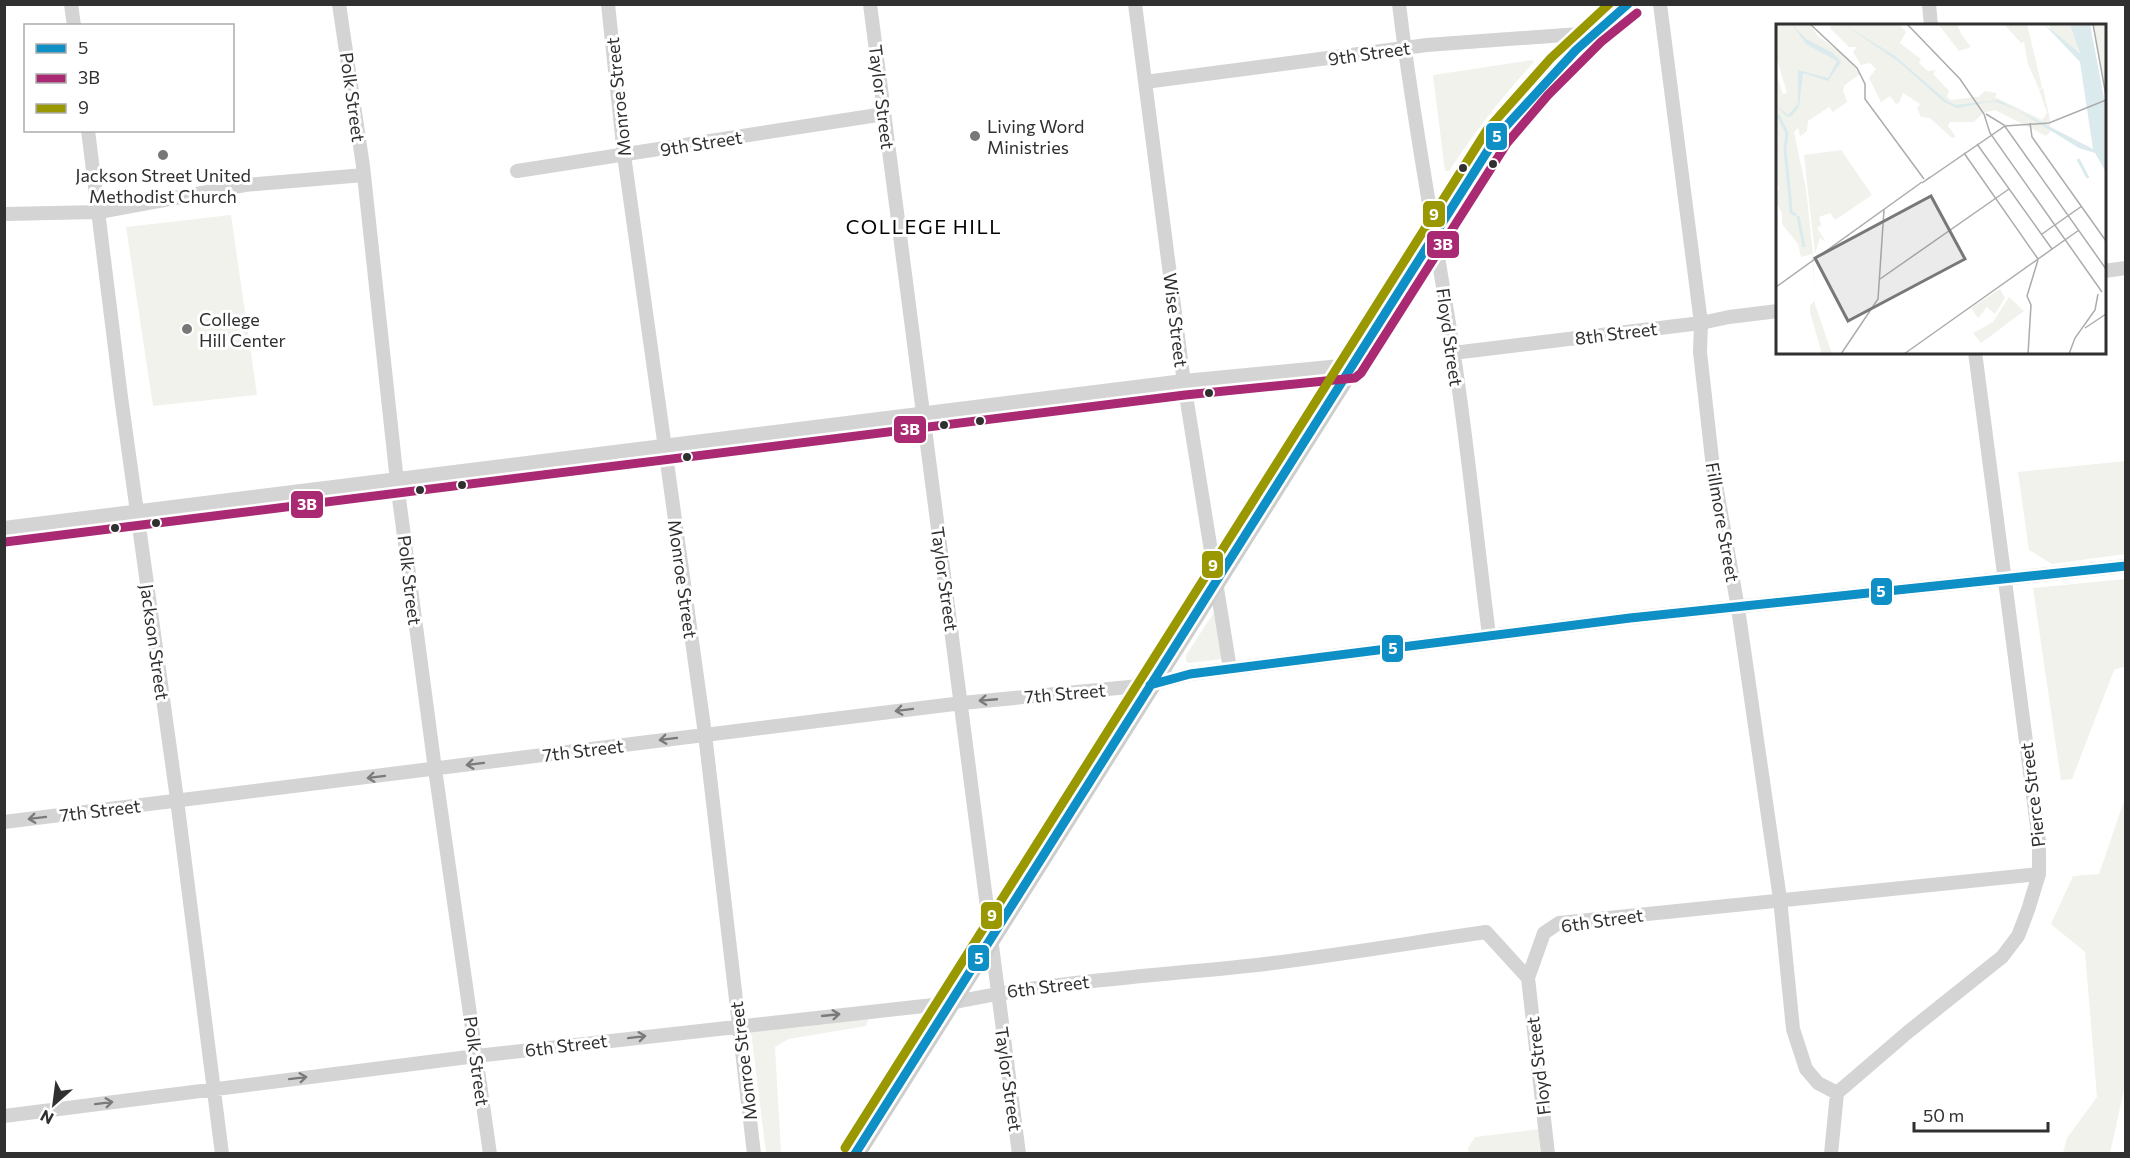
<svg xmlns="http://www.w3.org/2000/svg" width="2130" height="1158" font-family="Commissioner,sans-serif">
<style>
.green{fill:#f1f2ec}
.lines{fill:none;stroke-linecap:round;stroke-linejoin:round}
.minor{stroke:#d4d4d4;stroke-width:14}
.tertiary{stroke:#d4d4d4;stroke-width:18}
.secondary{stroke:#cecece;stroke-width:20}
.bus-1-casing{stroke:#fff;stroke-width:14}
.bus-2-casing{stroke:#fff;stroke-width:14}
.bus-3-casing{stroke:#fff;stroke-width:14}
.bus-1{stroke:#0e8fc5;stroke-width:9}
.bus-2{stroke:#a92973;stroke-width:9}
.bus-3{stroke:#999800;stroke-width:9}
.oneway{stroke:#7a7a7a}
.poi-dot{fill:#787878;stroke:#fff;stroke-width:2}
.bus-dot{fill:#303030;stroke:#fff;stroke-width:2}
.labels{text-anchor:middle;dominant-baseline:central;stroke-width:6;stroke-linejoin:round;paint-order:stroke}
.street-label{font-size:18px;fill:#303030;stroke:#fff}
.poi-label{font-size:18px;fill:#303030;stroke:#fff;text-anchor:start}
.neighbourhood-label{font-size:20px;letter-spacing:1.5px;fill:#000;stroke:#fff}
.inset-river{fill:none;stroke:#daeaed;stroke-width:3}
.inset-road{fill:none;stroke:#acacac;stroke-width:1.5}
.view{fill:#787878;fill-opacity:0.15;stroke:#787878;stroke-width:3}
.inset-edge{fill:none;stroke:#303030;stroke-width:3}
.line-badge{stroke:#fff;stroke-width:2}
.badge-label{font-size:16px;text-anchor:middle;font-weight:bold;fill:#fff}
</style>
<rect width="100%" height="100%" fill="#fff"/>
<path class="green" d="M1532,60L1534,62C1501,97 1475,132 1449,171H1445L1433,75Z
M231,215L257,395L153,406L126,227Z
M2125,461V554L2052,564L2029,550L2018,472Z
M2125,579V666L2114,670L2072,779L2061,780L2033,588Z
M1213,614L1215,615L1222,659L1189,663L1186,661V655Z
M2125,798L2126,1081L2110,1153H2063L2067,1138L2097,1097L2085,952L2051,924L2073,876L2099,874Z
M865,1016L868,1020L866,1026L789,1039L775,1047L781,1153H766L751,1032Z
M1539,1129L1540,1153H1469L1468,1148L1475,1137Z"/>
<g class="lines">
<path class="minor" d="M71,4L74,26
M339,4L363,166L398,491L435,769L490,1154
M608,4L624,155L705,734L754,1154
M870,4L1019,1154
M1135,4L1184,383L1230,669
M1399,4C1413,122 1436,238 1454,355C1468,448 1477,542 1489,635
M1660,4L1701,323L1700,352L1713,468L1738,608L1780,899L1793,1029L1806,1069L1818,1083L1837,1093
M1929,4L1931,26
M1145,82L1427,45L1593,33
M88,130L121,397L176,792L222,1154
M517,171L884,114
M4,214L99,212L245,185L364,175
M2104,271L2126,268
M1453,353L1701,323L1729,317L1778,311
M4,822L962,703L1150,685L1190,674L1630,618L2126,566
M4,1116L476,1056L951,1003C1052,981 1155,976 1257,965C1334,956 1410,943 1486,932L1528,978
M1548,1154L1528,978L1544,933L1559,923L2039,874
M1831,1154L1837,1093L1908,1032L2002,957L2018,936L2028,910L2039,874V841L1975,352"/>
<path class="tertiary" d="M4,530L1184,383L1351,367"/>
<path class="secondary" d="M855,1154L1497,136C1538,89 1579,42 1629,4"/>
<g class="bus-1-casing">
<path id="bus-1" d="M1150,685L1190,674L1630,618L2126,566
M855,1154L1497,136L1576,50L1628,4"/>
</g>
<g class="bus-2-casing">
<path id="bus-2" d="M5,542L1185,395L1355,378L1361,373L1507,143L1548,95L1601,42L1637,13"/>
</g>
<g class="bus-3-casing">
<path id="bus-3" d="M845,1148L1487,130L1551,58L1609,4"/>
</g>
<use href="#bus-1" class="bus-1"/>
<use href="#bus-2" class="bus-2"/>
<use href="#bus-3" class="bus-3"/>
</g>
<defs><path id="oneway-shaft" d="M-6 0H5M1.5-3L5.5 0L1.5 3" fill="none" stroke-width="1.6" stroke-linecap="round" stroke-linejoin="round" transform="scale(1.5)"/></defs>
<g class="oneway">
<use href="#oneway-shaft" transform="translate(988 700) rotate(175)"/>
<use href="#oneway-shaft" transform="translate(904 710) rotate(173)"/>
<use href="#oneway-shaft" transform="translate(668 739) rotate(173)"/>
<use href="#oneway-shaft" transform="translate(475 764) rotate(173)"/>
<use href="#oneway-shaft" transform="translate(376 777) rotate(173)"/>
<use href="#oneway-shaft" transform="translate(37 818) rotate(173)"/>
<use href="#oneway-shaft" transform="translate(831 1015) rotate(-6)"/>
<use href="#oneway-shaft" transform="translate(637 1037) rotate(-7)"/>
<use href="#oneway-shaft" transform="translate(298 1078) rotate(-7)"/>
<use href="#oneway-shaft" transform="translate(104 1103) rotate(-7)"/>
</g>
<g class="poi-dot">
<circle cx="975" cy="136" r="6"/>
<circle cx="163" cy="155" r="6"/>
<circle cx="187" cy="329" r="6"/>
</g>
<g class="bus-dot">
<circle cx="1493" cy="164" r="5"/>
<circle cx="1463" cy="168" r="5"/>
<circle cx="1209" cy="393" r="5"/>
<circle cx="980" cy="421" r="5"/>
<circle cx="944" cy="425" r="5"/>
<circle cx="687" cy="457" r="5"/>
<circle cx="462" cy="485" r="5"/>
<circle cx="420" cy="490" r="5"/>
<circle cx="156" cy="523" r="5"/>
<circle cx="115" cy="528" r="5"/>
</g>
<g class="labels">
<g class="street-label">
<text transform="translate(1369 53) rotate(-8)">9th Street</text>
<text transform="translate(353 97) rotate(82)">Polk Street</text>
<text transform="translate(618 97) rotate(-96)">Monroe Street</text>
<text transform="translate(882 97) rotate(83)">Taylor Street</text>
<text transform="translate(701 143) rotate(-9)">9th Street</text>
<text transform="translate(1176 320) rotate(83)">Wise Street</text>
<text transform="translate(1616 333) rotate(-7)">8th Street</text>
<text transform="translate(1450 337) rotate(82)">Floyd Street</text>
<text transform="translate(1723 522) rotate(80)">Fillmore Street</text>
<text transform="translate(683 579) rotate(82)">Monroe Street</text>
<text transform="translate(945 579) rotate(82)">Taylor Street</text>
<text transform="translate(410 580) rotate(83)">Polk Street</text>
<text transform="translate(155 642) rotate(82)">Jackson Street</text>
<text transform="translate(1065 693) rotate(-5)">7th Street</text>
<text transform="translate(583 750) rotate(-7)">7th Street</text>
<text transform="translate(2032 795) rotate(-97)">Pierce Street</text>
<text transform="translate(100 810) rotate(-7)">7th Street</text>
<text transform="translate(1602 920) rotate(-8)">6th Street</text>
<text transform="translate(1048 986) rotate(-7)">6th Street</text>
<text transform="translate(566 1045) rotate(-7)">6th Street</text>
<text transform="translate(477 1061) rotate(82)">Polk Street</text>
<text transform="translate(743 1061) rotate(-97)">Monroe Street</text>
<text transform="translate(1538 1066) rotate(-97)">Floyd Street</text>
<text transform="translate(1009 1079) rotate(82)">Taylor Street</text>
</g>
<g class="poi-label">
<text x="987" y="126">Living Word<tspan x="987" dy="21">Ministries</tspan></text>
<text x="163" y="175" text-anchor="middle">Jackson Street United<tspan x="163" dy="21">Methodist Church</tspan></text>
<text x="199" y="319">College<tspan x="199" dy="21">Hill Center</tspan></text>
</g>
<g class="neighbourhood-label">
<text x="924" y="226">COLLEGE HILL</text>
</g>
</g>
<g transform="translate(1776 24)">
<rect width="330" height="330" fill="#fff"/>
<path d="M33,0L43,13L72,34L84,50L69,61L67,66L71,78L57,88L53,83L32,97L31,107L24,112L22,104L18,108L30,165L37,229L39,280L56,330H46L34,288V281L39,277L36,230L25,233L22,220L6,200V189L0,178L3,163L0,158V50L7,70L11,69L0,32V1ZM56,0H123L130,8L124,19L145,35L143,39L152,47L160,46L157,50L173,67L171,73L175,76L207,72H203L209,67L221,69L219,73L266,96L271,89L263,66L267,64L274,95V108L270,112L219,86L207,89L198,98H174L172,102L180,113L176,114L154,94L145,93L141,84L144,80L127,69L123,79L120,80L114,72L105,78L93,54L100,45L94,39L85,41L77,28L81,23H73L54,4ZM181,0L185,10L195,23L183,27L162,0ZM251,0L266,63L263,65L252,40L248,18L245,19L228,0ZM294,0L302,16L305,29L277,9L273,1ZM330,0V68L318,1ZM65,126L96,171L59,196L54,189L43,193L45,201L41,204L50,218L44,214L39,230L28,131ZM224,265L229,274L219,290L211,283L202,294L195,284ZM233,273L248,287L205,319L197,309L217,298Z" fill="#f1f2ec"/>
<path d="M16,0L30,15L57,29L65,38L52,57L27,49L23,82L16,92L11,93L0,81L12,91L22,80V46L52,54L61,37L30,20ZM268,0L304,29L294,0H314L330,85V148L319,129L303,124L241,86L218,77L181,84L168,78L123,38L69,1L119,32L171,77L180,81L222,76L317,125L304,38Z" fill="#daeaed"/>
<path class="inset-river" d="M2,91L11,109L9,126L14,174L15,188L20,191M302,135L312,154M22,192L28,223"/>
<path class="inset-road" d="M34,0L81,44L89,60V75L148,155M131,0L184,55L208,90L214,109L326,268M317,0L330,72M210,90L228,101L330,245M254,99L256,113L330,217M201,120L276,225M188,129L262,235M154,153L146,159L229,102L273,99L330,76M266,210L306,182M104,255L233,165M0,263L146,158M309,304L330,290M65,330L102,275L108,186M128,330L303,206M252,330L255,281L251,272L262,236M293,330L299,314L319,286L322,270"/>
<path class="view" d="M155,172L189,235L72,297L39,234Z"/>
<rect width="330" height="330" class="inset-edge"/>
</g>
<g class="line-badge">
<rect x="1485" y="122" width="23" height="29" rx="6" fill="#0e8fc5"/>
<rect x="1422" y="200" width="24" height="28" rx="6" fill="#999800"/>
<rect x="1426" y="230" width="34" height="29" rx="6" fill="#a92973"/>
<rect x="893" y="415" width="34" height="29" rx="6" fill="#a92973"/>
<rect x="290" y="490" width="34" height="29" rx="6" fill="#a92973"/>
<rect x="1201" y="550" width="23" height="29" rx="6" fill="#999800"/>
<rect x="1870" y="577" width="23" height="29" rx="6" fill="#0e8fc5"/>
<rect x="1381" y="634" width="23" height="29" rx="6" fill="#0e8fc5"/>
<rect x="980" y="901" width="23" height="29" rx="6" fill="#999800"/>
<rect x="967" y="944" width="23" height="28" rx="6" fill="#0e8fc5"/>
</g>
<g class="badge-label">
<text x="1497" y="142">5</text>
<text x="1434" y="220">9</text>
<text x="1443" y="250">3B</text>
<text x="910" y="435">3B</text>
<text x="307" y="510">3B</text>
<text x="1213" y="571">9</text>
<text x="1881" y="597">5</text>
<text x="1393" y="654">5</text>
<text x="992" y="921">9</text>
<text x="979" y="964">5</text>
</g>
<rect width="2130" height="1158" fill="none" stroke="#303030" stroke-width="12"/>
<rect x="24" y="24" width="210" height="108" fill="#ffffff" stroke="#acacac" stroke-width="1.5"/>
<rect x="36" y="44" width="30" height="9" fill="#0e8fc5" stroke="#acacac" stroke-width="1.5"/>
<text x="78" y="54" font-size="18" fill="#303030">5</text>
<rect x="36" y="74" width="30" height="9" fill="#a92973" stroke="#acacac" stroke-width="1.5"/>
<text x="78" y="84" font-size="18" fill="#303030">3B</text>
<rect x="36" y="104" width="30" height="9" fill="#999800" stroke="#acacac" stroke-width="1.5"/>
<text x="78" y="114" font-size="18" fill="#303030">9</text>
<g transform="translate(54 1104) rotate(208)" stroke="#ffffff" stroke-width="4.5" paint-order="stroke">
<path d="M0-4.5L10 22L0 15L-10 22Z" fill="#303030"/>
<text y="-9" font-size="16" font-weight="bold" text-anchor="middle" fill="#303030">N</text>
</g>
<path d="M1914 1122v9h134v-9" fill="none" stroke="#303030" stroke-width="3"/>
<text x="1923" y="1122" font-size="18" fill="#303030" stroke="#ffffff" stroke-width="4.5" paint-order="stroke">50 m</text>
</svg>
